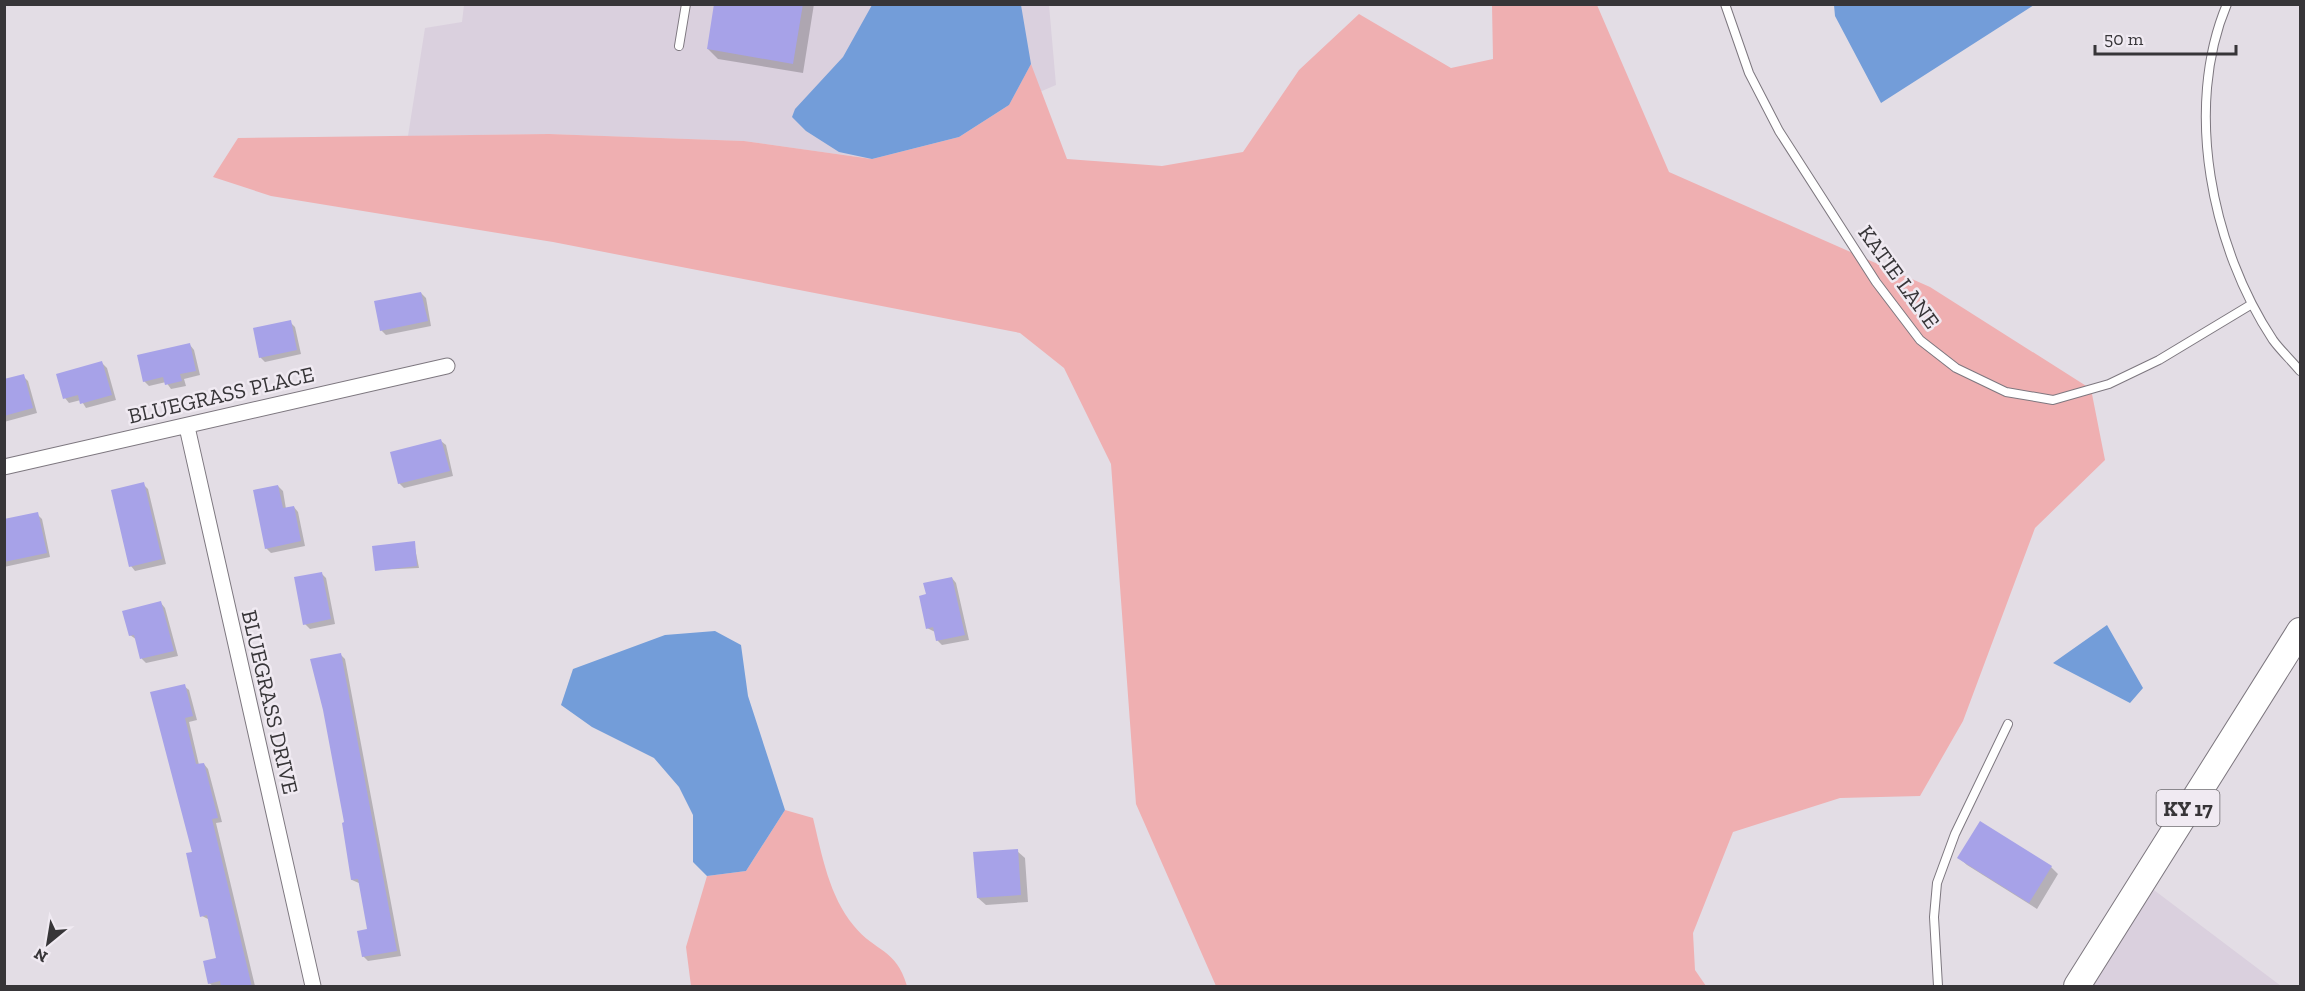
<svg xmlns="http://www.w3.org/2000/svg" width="2305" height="991" font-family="'Zilla Slab',serif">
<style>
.built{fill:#dad0de}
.green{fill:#efafb1}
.water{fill:#739dd9}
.shadow{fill:#0003}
.building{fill:#a7a2e8}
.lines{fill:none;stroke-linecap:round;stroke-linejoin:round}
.lane-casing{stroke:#7d777f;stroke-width:10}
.street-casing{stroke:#7d777f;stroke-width:17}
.primary-casing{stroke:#7d777f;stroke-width:28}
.lane{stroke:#fff;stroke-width:8}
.street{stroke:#fff;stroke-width:15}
.primary{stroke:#fff;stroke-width:26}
.labels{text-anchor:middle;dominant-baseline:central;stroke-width:5;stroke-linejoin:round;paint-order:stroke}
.shield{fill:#f0eaf2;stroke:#6e6b70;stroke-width:1.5}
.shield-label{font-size:21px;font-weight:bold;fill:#373538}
.street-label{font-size:22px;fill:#373538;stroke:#f0eaf2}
</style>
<rect width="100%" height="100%" fill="#e3dde5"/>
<path class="built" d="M464,5H1049L1056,85L1009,105L959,137L872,159L744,141L549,134L408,136L425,28L462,22Z
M2142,881L2281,986H2077Z"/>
<path class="green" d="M1492,5H1597L1669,172L1930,287L2091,389L2105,460L2035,528L1963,721L1920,796L1840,798L1733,832L1693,933L1695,970L1706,986H1216L1136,804L1111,464L1064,368L1020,333L553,242L271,196L213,177L238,138L549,134L744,141L872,159L959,137L1009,105L1031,64L1067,159L1162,166L1243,152L1299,70L1359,14L1451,68L1493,59Z
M785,810L813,818C822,855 829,896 854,926C875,952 896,948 907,986H691L686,947L707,876L746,871Z"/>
<path class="water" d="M872,5H1021L1031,64L1009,105L959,137L872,159L839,152L806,131L792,117L795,109L843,57Z
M1834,5V4L2034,5L1881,103L1835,16Z
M2107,625L2143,688L2130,703L2053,663Z
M715,631L741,645L748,696L785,810L746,871L707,876L693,862V815L679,787L654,758L592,727L561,705L573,669L665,635Z"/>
<path class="shadow" d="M715,4H814L803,73L718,59L708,49Z
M421,293L426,298L431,326L386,335L381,330Z
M290,322L295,327L301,354L265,362L260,357Z
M190,345L194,350L200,375L184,379L186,386L171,389L166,382L149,386L144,381Z
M102,363L107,368L116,400L86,408L81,400L69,403L65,398Z
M23,376L28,381L37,413L4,422V381Z
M441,441L446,445L453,476L404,488L399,483Z
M143,484L148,489L166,564L135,571L131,566Z
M278,486L283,491L286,509L294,507L298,512L305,546L271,553L266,548Z
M37,514L42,519L50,557L4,567V521Z
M414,543L419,568L376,570Z
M321,573L326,578L335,624L310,629L305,624Z
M952,578L956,583L969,640L942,645L937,640L935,632L927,628V596Z
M161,603L165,608L178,656L146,663L142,659L137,640L130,635Z
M340,654L345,659L401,956L368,961L363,956L369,930L361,884L352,880L346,824L324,710Z
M184,686L189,690L197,720L189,722L199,765L204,764L208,769L222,822L216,823L255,986H213L209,983L218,959L210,920L202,916L194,853L152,694Z
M1017,851L1025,858L1028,902L986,905L978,898Z
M1959,858L2051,867L2058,874L2037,909L1967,865Z"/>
<path class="building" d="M714,4H803L793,64L707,49Z
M421,292L428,321L380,331L374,301Z
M291,320L297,350L259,358L253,328Z
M190,343L196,371L180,374L182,381L165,385L163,377L143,382L137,355Z
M102,361L112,395L80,404L78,395L63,399L56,374Z
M24,374L33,408L4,416V379Z
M441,439L450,471L398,484L390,452Z
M144,482L162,559L129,567L111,490Z
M278,485L283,508L294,506L301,541L265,549L253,490Z
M38,512L47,553L4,562V519Z
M415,541L417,566L375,571L372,546Z
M322,572L331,619L303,625L294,577Z
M952,577L965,635L936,641L933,627L926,629L919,596L926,594L923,583Z
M161,601L174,651L140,659L134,635L129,636L122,611Z
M341,653L397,951L362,957L357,931L367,929L358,879L351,880L342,823L344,822L323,710L310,659Z
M185,684L193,716L185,718L196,764L204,763L218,818L212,819L252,987H221L220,981L208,984L203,961L216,958L207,915L200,917L186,853L192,852L150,692Z
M1980,821L2052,866L2029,903L1957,858Z
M1018,849L1021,895L977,898L973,852Z"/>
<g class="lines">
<g class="lane-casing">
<path id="lane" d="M1725,4L1749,73L1779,131L1876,282L1920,340L1956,368L2006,392L2053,400L2109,384L2159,360L2252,304
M2227,4C2183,108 2212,248 2273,340C2281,351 2292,361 2300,371
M679,46L686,4
M1938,986L1934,917L1937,883L1955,834L2008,724"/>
</g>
<g class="street-casing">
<path id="street" d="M187,427L313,986
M4,467L447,366"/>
</g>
<g class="primary-casing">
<path id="primary" d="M2077,986L2300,631"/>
</g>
<use href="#lane" class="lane"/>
<use href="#street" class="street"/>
<use href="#primary" class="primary"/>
</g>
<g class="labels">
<rect class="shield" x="2156.5" y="790" width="63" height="36" rx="4.5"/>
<g class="shield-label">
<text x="2188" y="808">KY 17</text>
</g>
<g class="street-label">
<text transform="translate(1899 277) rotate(54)">KATIE LANE</text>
<text transform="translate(221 395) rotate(-13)">BLUEGRASS PLACE</text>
<text transform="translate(270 702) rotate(77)">BLUEGRASS DRIVE</text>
</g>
</g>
<rect width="2305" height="991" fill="none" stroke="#373538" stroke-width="12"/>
<g transform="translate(48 943) rotate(210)" stroke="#f0eaf2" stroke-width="4.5" paint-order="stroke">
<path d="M0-4.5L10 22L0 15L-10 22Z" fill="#373538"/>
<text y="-9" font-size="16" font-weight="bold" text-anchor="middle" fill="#373538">N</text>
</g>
<path d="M2095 45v9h141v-9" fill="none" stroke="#373538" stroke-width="3"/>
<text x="2104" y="45" font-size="18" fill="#373538" stroke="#f0eaf2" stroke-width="4.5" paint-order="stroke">50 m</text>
</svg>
